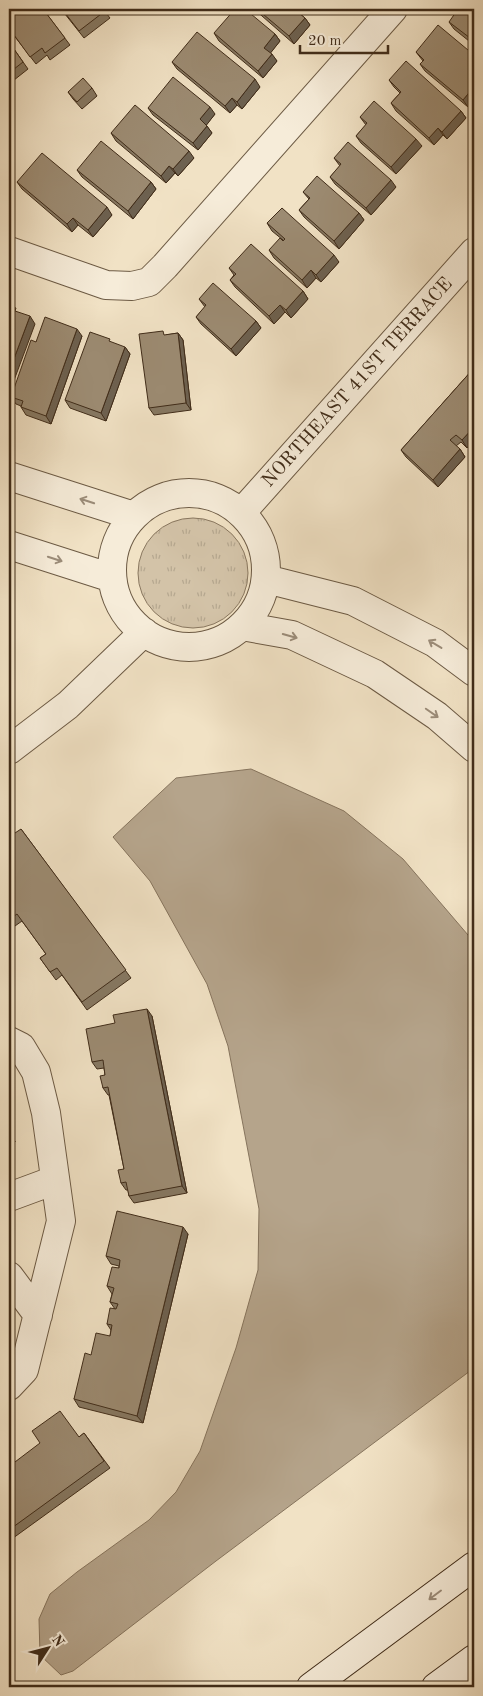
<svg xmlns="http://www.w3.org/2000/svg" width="483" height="1696" font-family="'Old Standard TT',serif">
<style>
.grass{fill:url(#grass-tufts);stroke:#8a7860}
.water{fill:#b5a48b;stroke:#86745d}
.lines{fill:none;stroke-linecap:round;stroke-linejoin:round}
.street-casing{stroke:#6c5a44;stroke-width:30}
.secondary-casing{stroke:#402c19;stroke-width:30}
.street{stroke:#f6ecd9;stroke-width:28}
.secondary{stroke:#f6ecd9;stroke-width:28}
.wall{fill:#867862;stroke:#402c19}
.shaded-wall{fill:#6d6150;stroke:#402c19}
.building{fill:#9c8b72;stroke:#402c19}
.oneway{stroke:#9b8c79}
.labels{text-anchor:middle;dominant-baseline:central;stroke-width:4;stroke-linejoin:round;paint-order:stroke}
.street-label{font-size:19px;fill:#402c19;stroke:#f6ecd9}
</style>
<defs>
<pattern id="grass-tufts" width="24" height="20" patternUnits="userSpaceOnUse" patternTransform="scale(1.25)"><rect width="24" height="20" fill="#d3c3a8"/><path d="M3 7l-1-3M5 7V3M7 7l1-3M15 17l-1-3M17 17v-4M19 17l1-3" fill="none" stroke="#b6a890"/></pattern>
</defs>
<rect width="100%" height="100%" fill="#f1e2c5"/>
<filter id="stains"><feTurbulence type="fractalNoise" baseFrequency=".004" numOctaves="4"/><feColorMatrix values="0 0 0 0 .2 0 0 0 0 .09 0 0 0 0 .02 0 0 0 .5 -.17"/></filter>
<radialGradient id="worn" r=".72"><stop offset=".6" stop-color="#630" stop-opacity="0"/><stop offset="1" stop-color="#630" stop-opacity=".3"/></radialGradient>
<path class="grass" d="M138 573a55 55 0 1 1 110 0a55 55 0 1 1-110 0Z"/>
<path class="water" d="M251,769L344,811L403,859L474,942V1368L216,1561L73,1671L61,1675L40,1655L39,1619L50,1594L77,1572L149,1520L176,1492L200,1451L236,1348L258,1270L259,1209L228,1046L207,984L150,881L113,837L176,778Z"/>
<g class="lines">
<g class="street-casing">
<path id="street" d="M9,251L106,285L132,286L149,282L165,266L393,9
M9,476L134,516
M112 570a77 77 0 1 1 154 0a77 77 0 1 1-154 0Z
M241,513L474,252
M9,545L112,578
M266,579L353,601L435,643L474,672
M242,626L292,635L375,674L437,716L474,748
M9,750L68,705L144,632
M9,1041L21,1047L36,1072L46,1113L61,1221L24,1370L9,1386
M9,1197L55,1180
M9,1276L38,1315"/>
</g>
<g class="secondary-casing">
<path id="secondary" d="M311,1687L474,1566
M436,1687L474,1659"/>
</g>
<use href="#street" class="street"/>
<use href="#secondary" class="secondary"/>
</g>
<path class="wall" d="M43,9L70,45L50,60L47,55L36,64L9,29Z
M61,9H103L110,18L84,38Z
M254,9H302L298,12L305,18L310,25L294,44Z
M474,9V45L454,29L449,22L469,10Z
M214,33L275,34L280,41L270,53L277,61L263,78L219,41Z
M9,42L28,69L9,84Z
M416,52L474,55V99L468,107L425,71L420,64L423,61Z
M172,62L260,87L242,109L237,105L230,113L177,69Z
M389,80L461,111L466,118L447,139L443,135L434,145L396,111L391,103L400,93L394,87Z
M92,88L97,96L82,109L73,99L68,92Z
M148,108L215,114L206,125L212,133L198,150L153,115Z
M360,117L422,146L396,174L361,143L356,136L366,125Z
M111,133L194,158L178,176L175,173L166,183L116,141Z
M334,158L396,187L371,215L335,184L330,177L340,166Z
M77,170L151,182L156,189L133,219L82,177Z
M17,182L112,215L93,237L78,225L72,232L22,189Z
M303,192L359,213L364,220L339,249L304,217L299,210L309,199Z
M267,223L339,262L321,282L316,278L307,288L274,258L269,250L283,240L272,231Z
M229,268L303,291L308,299L291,318L285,312L274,324L235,287L230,280L234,275Z
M199,299L256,321L261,328L236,356L201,324L196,317L205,307Z
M178,333L183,340L191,410L154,415L149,408L166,335Z
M82,336L51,424L26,415L21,407V406L16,404L11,397L36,342Z
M125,347L130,354L106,421L70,408L65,400Z
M474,368V440L467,448L461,442L456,446L460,449L465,457L438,487L406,457L401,450Z
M21,829L131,978L87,1010L62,975L56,980L40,958L46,954L22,921L15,926L9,918Z
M152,1016L187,1193L134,1203L129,1196L128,1190H126L121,1183L124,1169L109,1095H108L103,1088L105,1075L104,1068L97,1069L92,1062Z
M9,1123L15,1142L9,1144Z
M188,1234L143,1423L79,1407L74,1399L91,1355L110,1336L111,1330L107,1324L115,1309L110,1302L112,1294L107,1286L119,1268V1266L111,1264L106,1256Z
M84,1433L110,1468L9,1541V1461L11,1464L79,1437Z"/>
<path class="shaded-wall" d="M293,9H302L297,14Z
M305,18L310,25L294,44L289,36Z
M275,34L280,41L269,55L264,48Z
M272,54L277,61L263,78L258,71Z
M255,79L260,87L242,109L237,102Z
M472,89L474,92V99L468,107L463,100Z
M232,98L237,105L230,113L225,106Z
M210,107L215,114L205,127L200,119Z
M461,111L466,118L447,139L442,132Z
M207,126L212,133L198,150L193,143Z
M438,128L443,135L434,145L429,138Z
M416,139L422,146L396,174L391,167Z
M189,151L194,158L178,176L173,169Z
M169,166L175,173L166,183L161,176Z
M391,180L396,187L371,215L366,208Z
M151,182L156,189L133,219L128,211Z
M107,207L112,215L93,237L88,230Z
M359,213L364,220L339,249L334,241Z
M73,218L78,225L72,232L67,224Z
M334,255L339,262L321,282L316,275Z
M311,270L316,278L307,288L302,280Z
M303,291L308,299L291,318L286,310Z
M280,305L285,312L274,324L269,316Z
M30,316L35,324L10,391L9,389V372Z
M256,321L261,328L236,356L231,349Z
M77,329L82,336L51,424L46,416Z
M178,333L183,340L191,410L186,403Z
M125,347L130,354L106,421L101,413Z
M473,428L474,429V440L467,448L462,440Z
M460,449L465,457L438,487L433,480Z
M147,1009L152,1016L187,1193L182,1186Z
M9,1123L15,1142L10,1135L9,1132Z
M183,1227L188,1234L143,1423L137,1416Z"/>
<path class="building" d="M9,9H43L65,38L45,53L42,48L30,57L9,28Z
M62,9H103L105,11L79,31Z
M235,9H245L275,34L264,48L272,54L258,71L214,33Z
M257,9H294L305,18L289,36Z
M458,9H468L469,10L470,9H474V41L449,22Z
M438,25L474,55V90L472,89L463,100L420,64L424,60L416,52Z
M197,32L255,79L237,102L232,98L225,106L172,62Z
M9,42L23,62L9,73Z
M406,61L461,111L442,132L438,128L429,138L391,103L401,92L389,80Z
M173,77L210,107L200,119L207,126L193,143L148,108Z
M83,78L92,88L77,102L68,92Z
M374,101L416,139L391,167L356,136L367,123L360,117Z
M135,105L189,151L173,169L169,166L161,176L111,133Z
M101,141L151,182L128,211L77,170Z
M348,142L391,180L366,208L330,177L341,164L334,158Z
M42,153L107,207L88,230L73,218L67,224L17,182Z
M317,176L359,213L334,241L299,210L310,198L303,192Z
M282,208L334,255L316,275L311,270L302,280L269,250L280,238L283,241L285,239L267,223Z
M251,244L303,291L286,310L280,305L269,316L230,280L236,274L229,268Z
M213,283L256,321L231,349L196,317L206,305L199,299Z
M9,306L16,308L15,311L30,316L9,372Z
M45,317L77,329L46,416L21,407L23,401L11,397L31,340L36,342Z
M163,331L164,335L178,333L186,403L149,408L139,334Z
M90,332L110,339L109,341L125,347L101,413L65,400Z
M474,368V429L473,428L462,440L456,435L450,440L460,449L433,480L401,450Z
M21,829L126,970L82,1002L57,968L50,972L40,958L46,954L17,914L10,919L9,917V837Z
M147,1009L182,1186L129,1196L126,1182L121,1183L118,1170L124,1169L108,1087L103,1088L100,1076L105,1075L103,1060L92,1062L86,1029L115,1023L113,1015Z
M117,1211L183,1227L137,1416L74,1399L85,1353L91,1355L96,1333L110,1336L112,1325L107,1324L110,1308L116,1309L118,1304L110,1302L114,1288L107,1286L112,1267L119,1268L120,1260L106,1256Z
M60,1411L79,1437L84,1433L104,1461L9,1530V1461L11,1465L40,1443L32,1431Z"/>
<defs><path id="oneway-shaft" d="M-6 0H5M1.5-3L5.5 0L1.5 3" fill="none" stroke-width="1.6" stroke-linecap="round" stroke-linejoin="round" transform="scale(1.25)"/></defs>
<g class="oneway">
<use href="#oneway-shaft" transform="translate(87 501) rotate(-162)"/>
<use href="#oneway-shaft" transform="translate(55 559) rotate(18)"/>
<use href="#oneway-shaft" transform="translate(290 636) rotate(16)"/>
<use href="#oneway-shaft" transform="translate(435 644) rotate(-149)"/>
<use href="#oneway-shaft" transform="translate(432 713) rotate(35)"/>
<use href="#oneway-shaft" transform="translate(435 1595) rotate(143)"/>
</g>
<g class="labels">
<g class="street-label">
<text transform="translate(358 383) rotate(-48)">NORTHEAST 41ST TERRACE</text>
</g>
</g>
<rect width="483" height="1696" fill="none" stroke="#f1e2c5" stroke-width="30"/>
<rect x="10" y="10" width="463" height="1676" fill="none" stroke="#402c19" stroke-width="2.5"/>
<rect x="15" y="15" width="453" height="1666" fill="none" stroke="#402c19"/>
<g transform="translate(48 1648) rotate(54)" stroke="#f6ecd9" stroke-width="4" paint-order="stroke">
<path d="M0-4L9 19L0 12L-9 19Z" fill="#402c19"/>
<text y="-8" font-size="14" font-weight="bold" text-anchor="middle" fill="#402c19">N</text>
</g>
<path d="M300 45v8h88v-8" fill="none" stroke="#402c19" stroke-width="2.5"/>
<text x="308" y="45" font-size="15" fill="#402c19" stroke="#f6ecd9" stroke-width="4" paint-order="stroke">20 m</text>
<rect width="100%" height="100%" filter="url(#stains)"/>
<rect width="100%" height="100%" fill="url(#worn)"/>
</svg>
